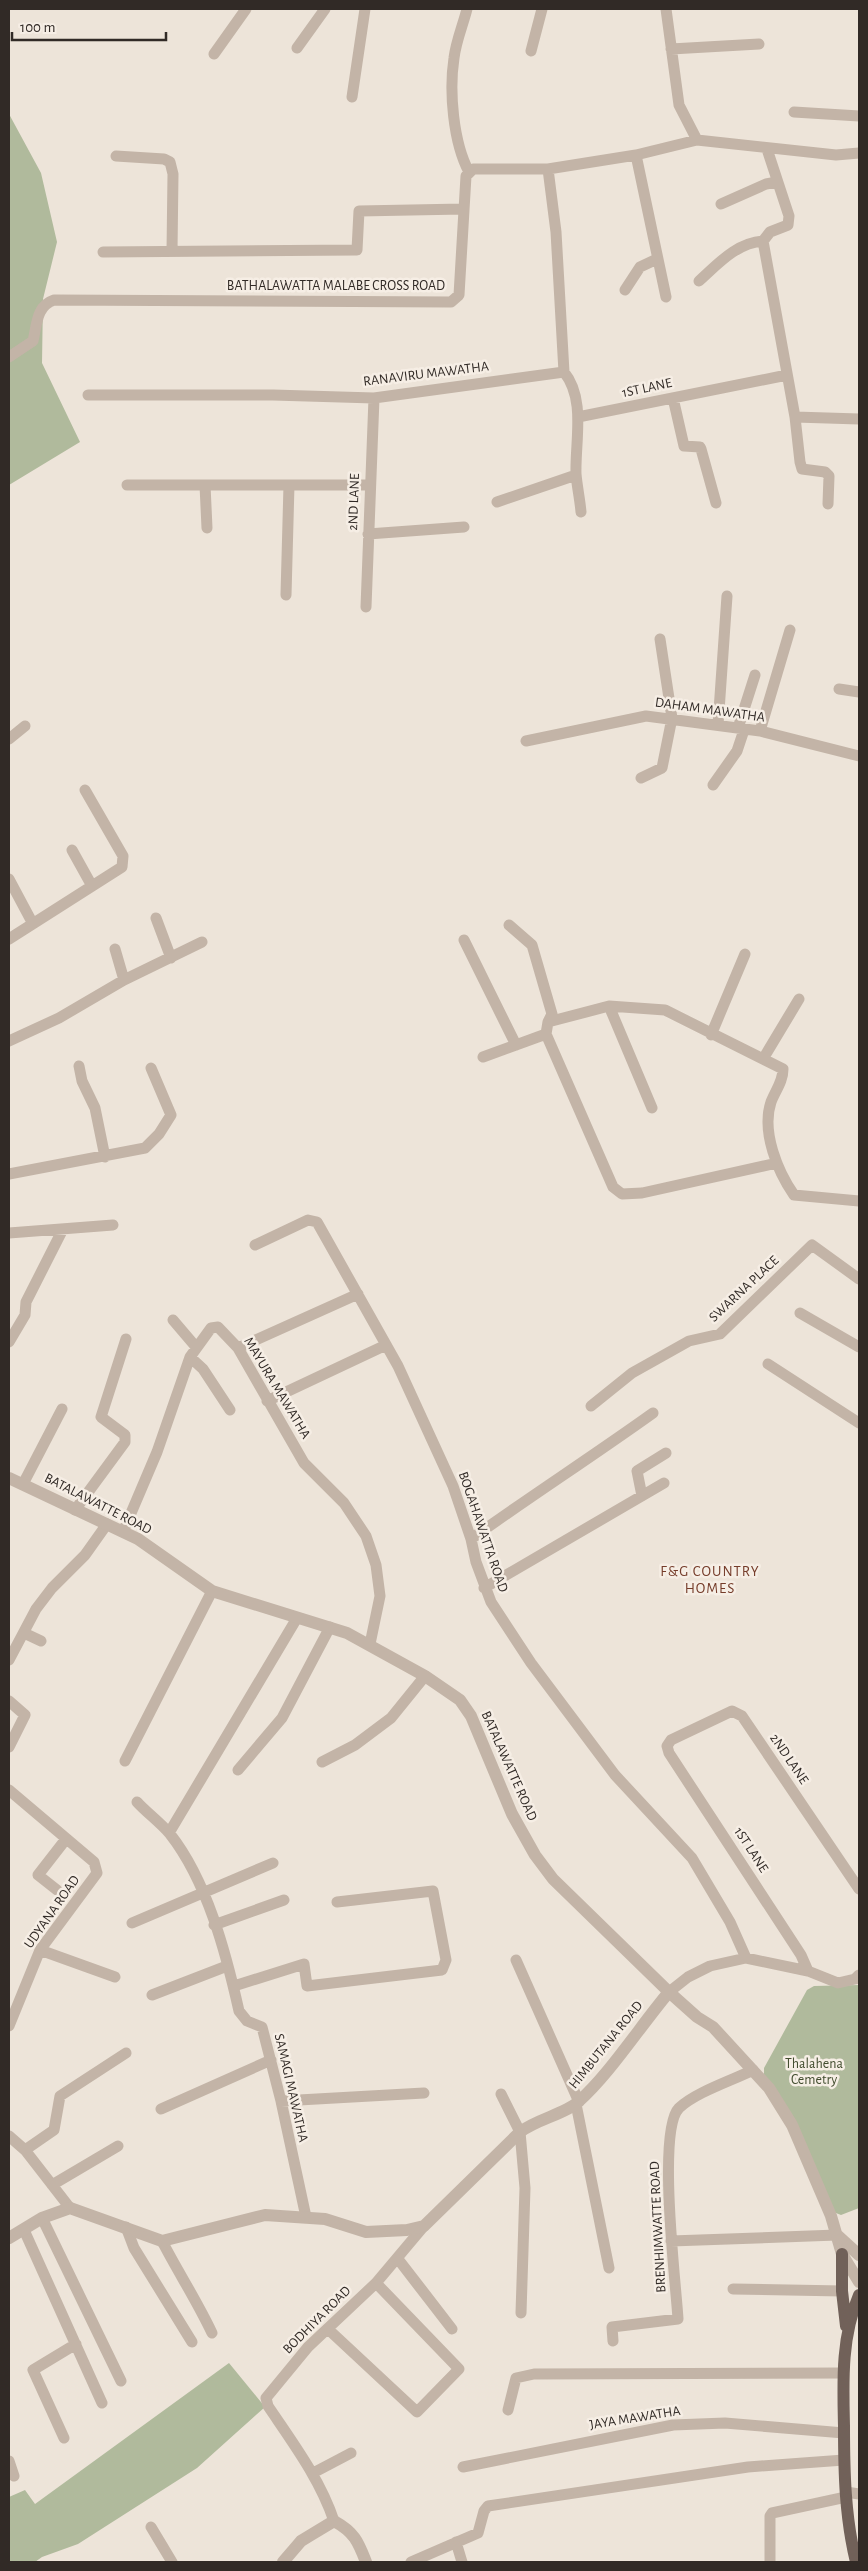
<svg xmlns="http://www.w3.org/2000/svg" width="868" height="2571" font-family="'Alegreya Sans',sans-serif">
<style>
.green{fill:#b0ba9c}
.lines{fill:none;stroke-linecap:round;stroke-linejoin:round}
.minor{stroke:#c3b4a7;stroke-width:11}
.tertiary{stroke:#c3b4a7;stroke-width:12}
.primary{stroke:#716159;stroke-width:12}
.labels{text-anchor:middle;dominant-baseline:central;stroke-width:5;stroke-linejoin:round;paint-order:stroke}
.street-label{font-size:14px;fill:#312a26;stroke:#f6eee5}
.park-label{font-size:14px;fill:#414c2e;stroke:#f6eee5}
.neighbourhood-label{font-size:15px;letter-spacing:1px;fill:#753c2a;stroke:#f6eee5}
</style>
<rect width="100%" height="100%" fill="#ede4d9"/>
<path class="green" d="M9,114L41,173L57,242L43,299L42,363L80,442L9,485Z
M859,1985V2208L841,2215L831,2211L764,2078V2068L807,1990L814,1986Z
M229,2363L265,2407L197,2468L78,2544L42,2557L35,2562H9V2497L25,2490L35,2504Z"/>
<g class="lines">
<path class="minor" d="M467,9C463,25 456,41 454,58C449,91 453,142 469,172
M666,9L679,105L697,140
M297,48L325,9
M671,49L759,44
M531,51L542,9
M214,54L246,9
M352,97L365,9
M794,112L859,116
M636,155L666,297
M116,156L164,159L170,162L173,174L172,251
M721,204L766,184L777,182
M763,241L795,417L800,462L802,469L825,472L829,476L828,504
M103,252L357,250L359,211L463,209
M699,281C718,264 736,243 763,241L770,232L788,225L789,216L767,149
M625,290L640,267L657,259
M9,357L33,341C37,325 36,306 54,300L451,302L459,295L466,176L473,169H548L636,155L697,140L836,155L859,153
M564,372C586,399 575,441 576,474C577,486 580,500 581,512
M88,395H273L374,398L564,372L556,232L548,169
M673,398L684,446L700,447L701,449L716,503
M578,417L787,375
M795,417L859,419
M127,485H369
M205,485L207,528
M497,502L576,475
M368,534L464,527
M286,595L289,485
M366,607L374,398
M839,689L859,692
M718,725L727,596
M738,728L755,675
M760,731L790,630
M9,739L25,726
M526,741L646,716L760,731L859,756
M641,778L662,768L672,718L660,639
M713,785L737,751L744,730
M72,850L92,886
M9,879L33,924
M156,918L171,958
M509,925L532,945L552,1014L548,1022
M9,939L122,867L123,856L85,790
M464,940L516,1045
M115,949L124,980
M609,1006L652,1108
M546,1034L613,1187L622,1194L642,1193L777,1163
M711,1035L745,954
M9,1041L59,1018L124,980L202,942
M483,1057L546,1034L548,1022L609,1006L665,1010L783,1069C783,1082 775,1091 771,1102C761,1132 778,1172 794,1195L859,1201
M763,1059L799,999
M79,1066L82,1081L95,1108L105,1157
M9,1174L145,1148L159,1134L171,1115L151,1068
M9,1233L113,1225
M255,1245L308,1220L317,1222L398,1366L453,1486L471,1539L476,1562L491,1602L531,1663L615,1775L692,1858L730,1922L746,1958
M800,1313L859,1347
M173,1320L196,1347
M9,1342L25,1315L26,1302L62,1231
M238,1348L358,1294
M190,1357L203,1369L230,1410
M768,1364L859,1423
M267,1401L386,1345
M591,1406L632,1373L689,1341L720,1334L812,1245L859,1279
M23,1484L62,1409
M642,1496L637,1471L666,1453
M75,1510L125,1442V1435L101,1417L126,1339
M123,1532L157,1452L190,1357L211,1328L218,1327L238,1348L304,1463L344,1503L366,1536L376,1565L380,1596L370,1644
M471,1539C531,1496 593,1456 653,1413
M484,1588L664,1483
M24,1633L41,1641
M9,1660L36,1609L52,1588L85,1555L107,1524
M9,1701L25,1715L9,1747
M125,1761L212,1591
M322,1762L355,1745L391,1718L425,1676
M238,1770L282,1718L330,1627
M9,1790L94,1862L97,1873L40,1950L9,2026
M137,1802C147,1813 160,1822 170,1834C207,1881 226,1953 239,2011L247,2021L262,2027L281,2101L306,2217
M169,1833L297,1618
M57,1890L38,1875L66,1839
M132,1923L273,1863
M214,1925L284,1900
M40,1950L115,1977
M516,1960L579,2102
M808,1971L801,1955L669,1753L667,1746L671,1740L732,1711L742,1716L859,1889
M234,1986L304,1964L307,1986L442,1970L446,1960L433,1891L337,1902
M669,1992L688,1977L710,1966L746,1958L808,1971L838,1983L855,1979L859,1975
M152,1995L227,1966
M501,2094L520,2132L525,2188L521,2313
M281,2101L424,2093
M576,2104L609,2268
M161,2109L271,2060
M9,2136L25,2150L70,2208
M25,2150L54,2130L60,2096L126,2053
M52,2185L118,2146
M42,2218L121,2381
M126,2227L134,2248L192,2342
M24,2230L102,2403
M162,2241C178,2272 197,2301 212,2333
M671,2241L837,2235
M398,2259L452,2329
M733,2289L842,2291
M329,2330L417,2412L459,2369L376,2283
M613,2341L612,2327L678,2319C676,2284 657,2130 679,2108C696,2092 731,2081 753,2070
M508,2410L516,2378L534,2374L843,2373
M64,2438L33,2370L76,2344
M9,2461L14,2476
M463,2467L673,2425L725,2423L844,2433
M313,2473L351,2453
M846,2492L859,2494
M334,2521C320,2479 293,2443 268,2406L266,2398L308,2347L376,2283L424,2226
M151,2527L172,2562
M456,2542L462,2562
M411,2562L478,2533L484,2511L488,2506L748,2467L844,2460
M770,2562V2516L772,2513L846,2497"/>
<path class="tertiary" d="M9,1478L138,1539L212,1591L347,1633L425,1676L460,1700L471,1716L512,1814L535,1855L553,1879L669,1992L697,2017L713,2027L769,2088L792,2125L831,2216L842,2254L859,2282
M837,2235L859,2255
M9,2238L42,2218L70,2208L162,2241L265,2215L325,2219L366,2232L407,2230L424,2226L520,2132C537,2119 565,2114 578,2102C609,2075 641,2025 669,1992
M283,2562L301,2541L334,2521C354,2532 358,2541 366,2562"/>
<path class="primary" d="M842,2254V2291L846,2326
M856,2562C845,2517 844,2472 844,2426C843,2382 841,2337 859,2295"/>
</g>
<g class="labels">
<g class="street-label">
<text x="336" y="286">BATHALAWATTA MALABE CROSS ROAD</text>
<text transform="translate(426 374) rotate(-7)">RANAVIRU MAWATHA</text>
<text transform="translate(647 388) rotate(-12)">1ST LANE</text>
<text transform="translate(354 502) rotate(-88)">2ND LANE</text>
<text transform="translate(710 710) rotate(8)">DAHAM MAWATHA</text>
<text transform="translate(744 1289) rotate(-43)">SWARNA PLACE</text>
<text transform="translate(277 1388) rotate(59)">MAYURA MAWATHA</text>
<text transform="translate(98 1504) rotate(27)">BATALAWATTE ROAD</text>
<text transform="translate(483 1532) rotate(71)">BOGAHAWATTA ROAD</text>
<text transform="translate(789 1759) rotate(56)">2ND LANE</text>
<text transform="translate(509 1766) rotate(66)">BATALAWATTE ROAD</text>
<text transform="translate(751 1850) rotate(57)">1ST LANE</text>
<text transform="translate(52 1912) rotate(-55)">UDYANA ROAD</text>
<text transform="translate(606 2045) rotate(-51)">HIMBUTANA ROAD</text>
<text transform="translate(291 2088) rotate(77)">SAMAGI MAWATHA</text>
<text transform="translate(658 2227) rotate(-93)">BRENHIMWATTE ROAD</text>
<text transform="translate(317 2320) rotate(-45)">BODHIYA ROAD</text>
<text transform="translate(635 2418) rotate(-9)">JAYA MAWATHA</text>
</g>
<g class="park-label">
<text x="814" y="2064">Thalahena<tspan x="814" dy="16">Cemetry</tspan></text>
</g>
<g class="neighbourhood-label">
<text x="710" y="1571">F&amp;G COUNTRY<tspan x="710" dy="17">HOMES</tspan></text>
</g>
</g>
<rect width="868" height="2571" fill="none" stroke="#312a26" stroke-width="20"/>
<path d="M12 32v8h154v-8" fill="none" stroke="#312a26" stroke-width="2.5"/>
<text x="20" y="32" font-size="15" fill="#312a26" stroke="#f6eee5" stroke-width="4" paint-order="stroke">100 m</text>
</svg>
